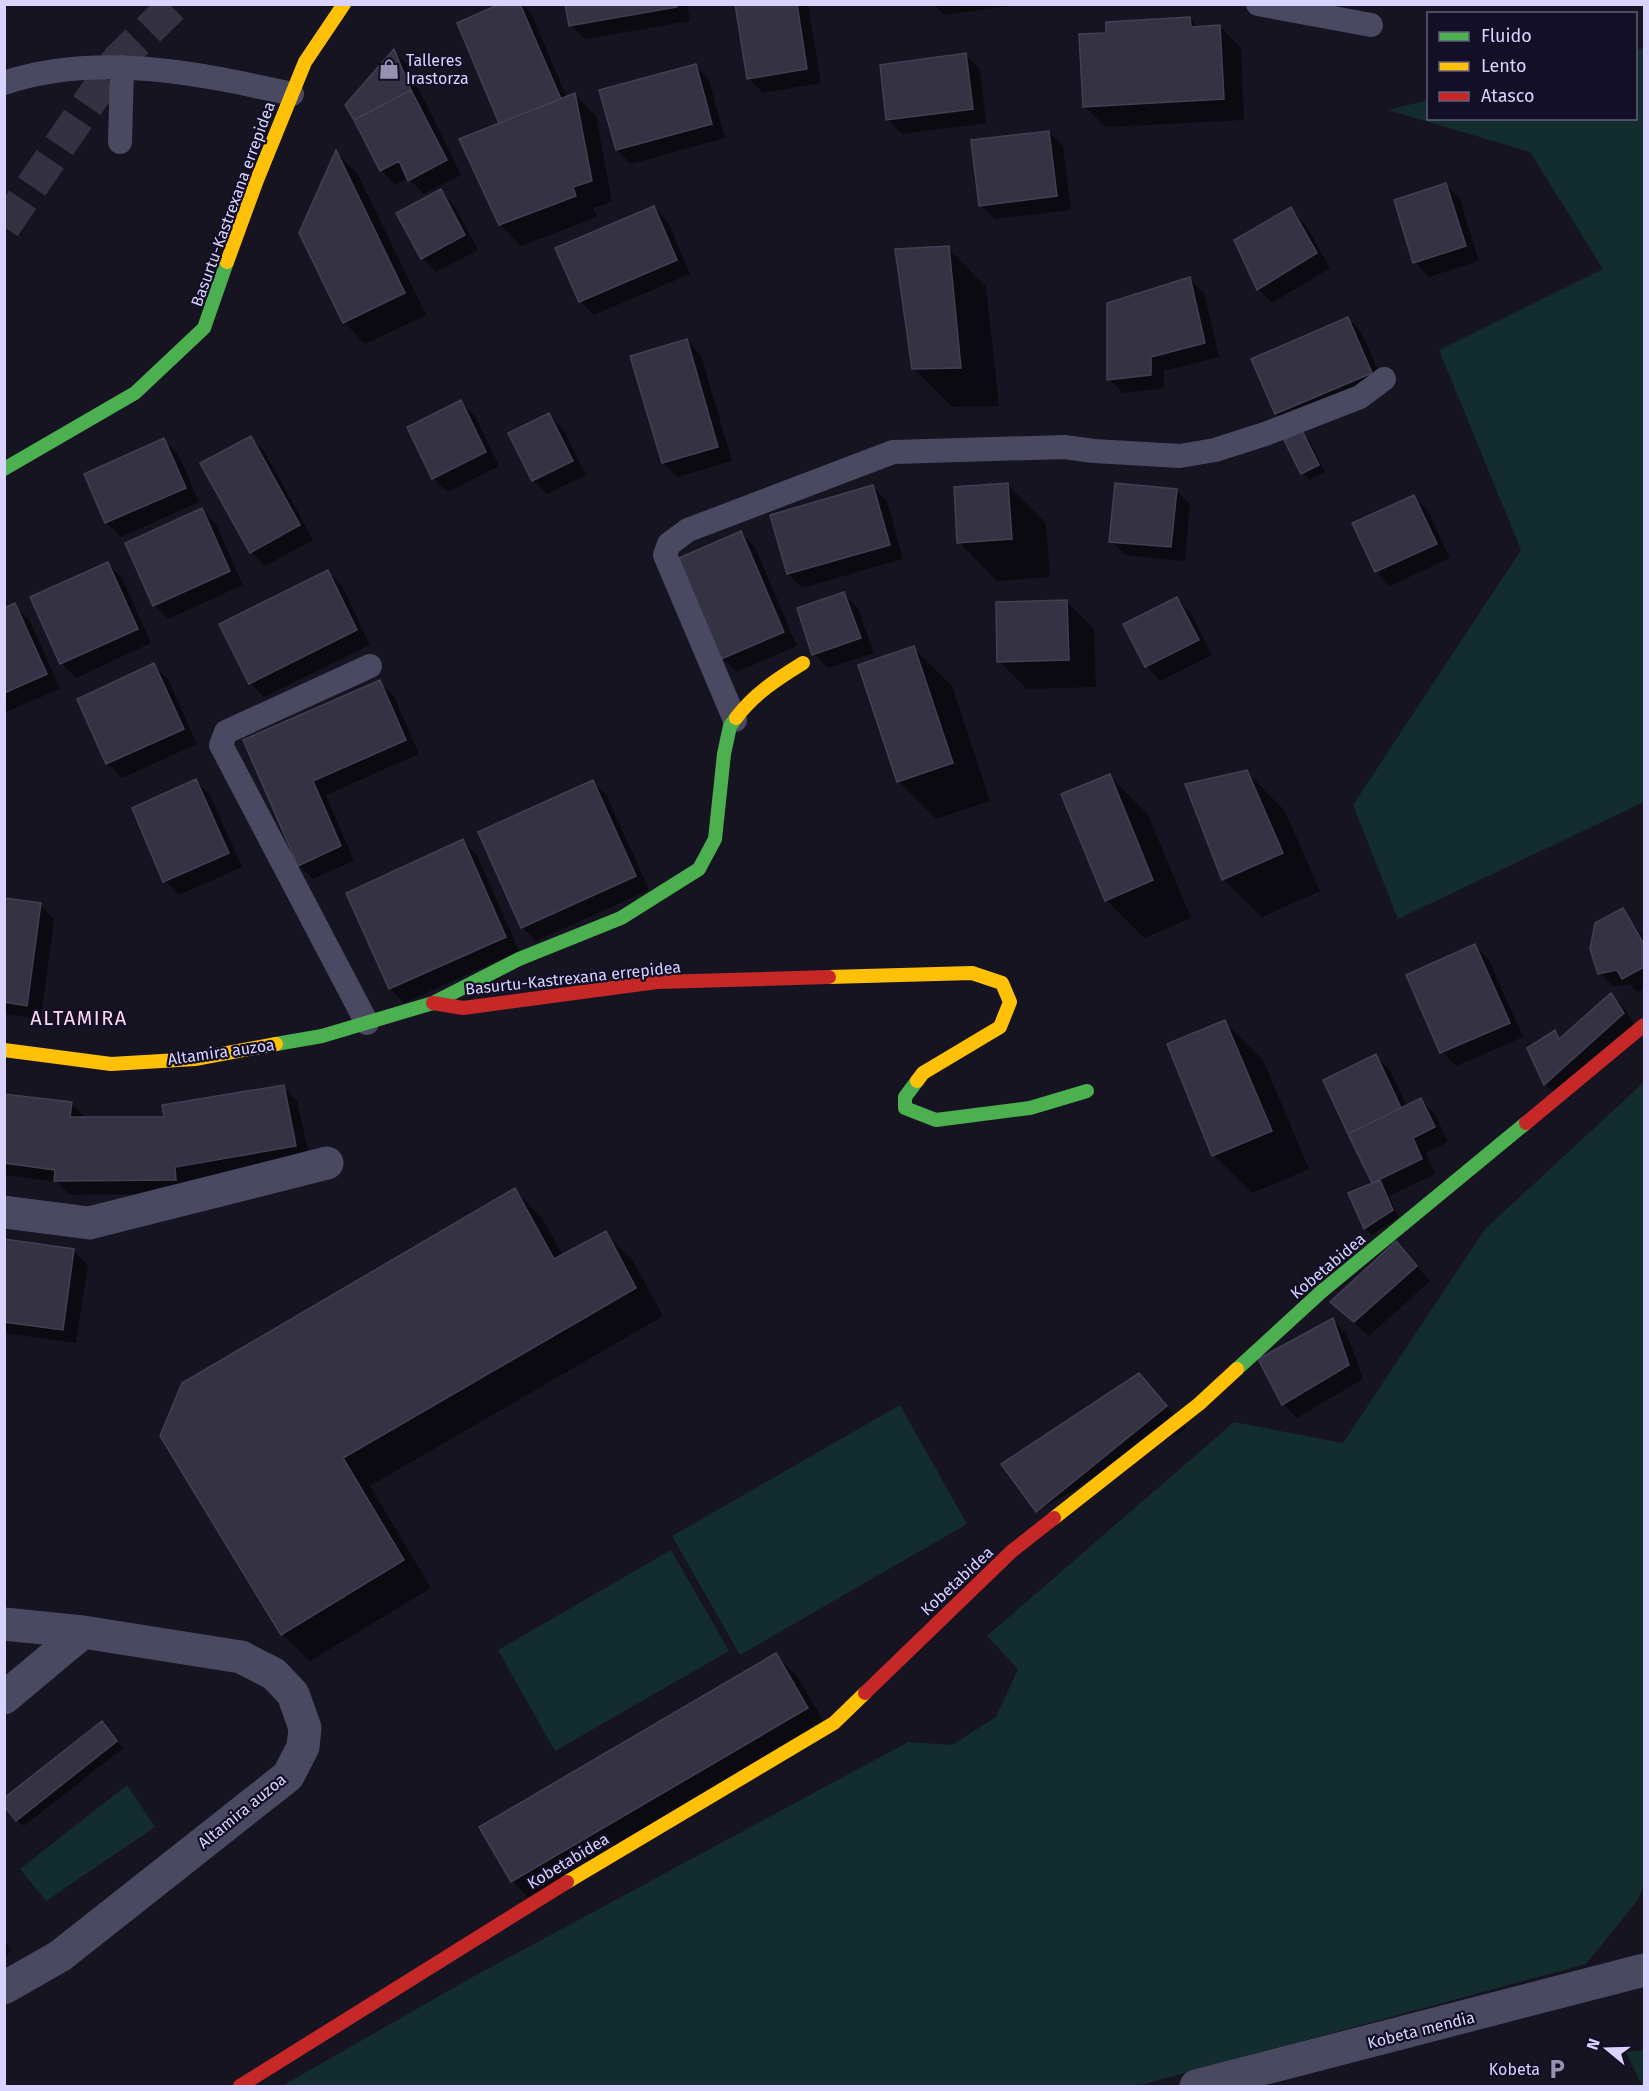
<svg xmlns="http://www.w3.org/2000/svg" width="1649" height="2091" font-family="'Fira Sans',sans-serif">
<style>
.green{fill:#132c2d}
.shadow{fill:#0007}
.building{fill:#343243;stroke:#433f54;stroke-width:1.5}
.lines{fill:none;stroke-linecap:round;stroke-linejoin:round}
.highway-tunnel{stroke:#333142;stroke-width:33;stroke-dasharray:33 16;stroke-linecap:butt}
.lane{stroke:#4a4962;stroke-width:24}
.street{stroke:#4a4962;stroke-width:33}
.fast{stroke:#4caf50;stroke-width:14}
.slow{stroke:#ffc107;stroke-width:14}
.jam{stroke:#c62828;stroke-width:14}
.labels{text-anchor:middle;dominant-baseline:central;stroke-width:4.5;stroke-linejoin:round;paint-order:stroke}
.poi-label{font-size:16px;fill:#d9d4ff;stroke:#130f26;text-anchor:start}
.street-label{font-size:16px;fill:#d9d4ff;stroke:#130f26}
.quarter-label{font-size:20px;letter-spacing:1.5px;fill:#ffd6f0;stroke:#130f26}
</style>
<rect width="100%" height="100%" fill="#161421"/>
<path class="green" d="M1644,48V802L1398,919L1353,805L1521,550L1439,350L1603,269L1530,152L1388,110L1428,100V118H1636V50Z
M1644,1082V1886L1638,1900L1586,1964L1137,2086H282L469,1979L908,1742L952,1745L996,1717L1018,1669L987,1636L1234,1422L1343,1443L1485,1229Z
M900,1405L967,1524L740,1655L672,1536Z
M671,1550L729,1651L555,1751L498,1650Z
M127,1785L155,1827L46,1901L20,1869Z
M1644,2050V2086H1642L1626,2052Z"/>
<path class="shadow" d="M504,4H522L531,13L567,98L575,95L596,116L612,202L593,208L597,217L521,246L500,224Z
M567,4H687L690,21L585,39L570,25Z
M736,4H808L821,83L763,93L749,79Z
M933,4H1025L944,15Z
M1190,18L1199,28L1220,27L1241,48L1244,120L1106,127L1084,106L1108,34Z
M394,51L407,65L461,175L424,194L408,178L395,185L381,170Z
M966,55L980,69L986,123L902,134L888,120Z
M695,65L709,80L725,138L631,164L617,150Z
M1049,132L1063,146L1071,210L995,219L980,205Z
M336,152L357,173L426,315L365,344L344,322Z
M1446,185L1460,199L1479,261L1429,277L1415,262Z
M440,191L454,205L478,250L436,272L422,258Z
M654,208L668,222L690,274L594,315L580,301Z
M1291,209L1305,224L1330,268L1272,303L1258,289L1236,241Z
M948,248L986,287L999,406L952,407L914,369Z
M1190,279L1204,293L1219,357L1164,371V388L1123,393L1109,379Z
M1348,318L1362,333L1385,387L1291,428L1276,414L1253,360Z
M687,341L701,355L732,461L678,477L663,463L632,357Z
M460,402L475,416L499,466L448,492L433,478Z
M549,415L563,429L586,475L547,494L533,480Z
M1302,432L1309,439L1325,472L1309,480L1303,474L1286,440Z
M250,438L265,452L313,540L265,566L251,552Z
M163,440L178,454L199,502L121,537L107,523L86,474Z
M1008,485L1046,523L1050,577L997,581L959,542Z
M873,487L887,501L903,559L802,588L788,574Z
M1176,490L1190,504L1185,561L1125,555L1111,541Z
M1414,497L1428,511L1450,558L1390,586L1376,572L1354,524Z
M202,510L216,524L243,585L168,619L154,605Z
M741,533L755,547L797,646L737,672L722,658Z
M107,564L122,578L151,643L76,678L62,664L32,598Z
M328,572L342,586L370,645L264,697L250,683Z
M844,594L858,608L874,653L828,668L814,654Z
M1177,599L1191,613L1212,655L1160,681L1146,666Z
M1066,601L1094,629L1096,687L1027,689L999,661Z
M14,605L29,619L60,689L4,713V609Z
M914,648L952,686L990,801L936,819L898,781Z
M153,665L168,679L197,744L122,778L108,764L79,700Z
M380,682L394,696L419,754L326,795L354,861L313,879L299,865L245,740Z
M1247,772L1285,811L1320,891L1262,917L1223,879Z
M1110,776L1148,815L1191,918L1144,938L1106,900Z
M196,781L210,795L242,867L179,895L165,881Z
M593,782L607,796L649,890L536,941L522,927Z
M462,841L477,855L519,951L404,1003L390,989Z
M4,900L40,905L54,919L41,1019L4,1014Z
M1622,910L1644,938V988L1637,992L1630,984L1614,987L1600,973Z
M1475,946L1489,960L1523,1037L1456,1066L1442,1052Z
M1611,995L1625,1009L1637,1028L1559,1098L1545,1084L1554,1032L1561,1039Z
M1225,1022L1263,1060L1309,1169L1252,1193L1214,1155Z
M1376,1056L1390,1070L1407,1107L1421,1100L1435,1114L1448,1142L1426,1153L1435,1174L1389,1196L1399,1217L1372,1235L1365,1228L1350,1193L1374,1184L1325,1081Z
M283,1086L297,1101L310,1159L188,1181L189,1193L70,1195L57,1182L4,1175V1095L71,1103L86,1118H166Z
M515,1190L542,1218L563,1256L605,1233L633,1261L663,1316L370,1486L431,1588L310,1661L282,1634L162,1435Z
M4,1241L73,1250L88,1265L76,1343L4,1333Z
M1396,1243L1430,1281L1369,1336L1346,1316Z
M1333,1320L1347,1334L1363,1379L1297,1418L1283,1404Z
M1138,1374L1187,1428L1037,1511Z
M776,1655L797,1676L828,1729L533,1903L512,1881L481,1828Z
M108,1730L123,1748L24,1826L17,1820Z
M4,1940L12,1951L4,1956Z"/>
<path class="building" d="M500,4H520L561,99L499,123L457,23Z
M565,4H676L677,7L569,26Z
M735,4H797L807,69L747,79Z
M1190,17L1191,27L1220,25L1224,99L1083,107L1079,34L1106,33V22Z
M394,49L411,90L354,120L345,105Z
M966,53L973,109L886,120L880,65Z
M696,64L712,124L616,150L599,90Z
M411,90L447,160L408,181L399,161L380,171L354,120Z
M575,93L592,181L573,187L576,196L499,225L459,139Z
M1049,131L1057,196L979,206L971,140Z
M336,150L405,293L343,323L299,233Z
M1446,183L1466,246L1413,263L1394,200Z
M441,189L465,235L421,259L396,213Z
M654,206L677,260L579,302L555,248Z
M1291,207L1317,253L1257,290L1234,240Z
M949,246L961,368L912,369L895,249Z
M1190,277L1205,343L1151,357V375L1107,380V303Z
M1348,317L1372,373L1275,414L1251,359Z
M687,339L718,447L662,463L630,356Z
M461,400L486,452L432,479L407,427Z
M549,413L573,461L532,481L508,433Z
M1302,430L1319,465L1301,474L1284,440Z
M251,436L300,525L250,553L200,463Z
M164,438L186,488L105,523L84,474Z
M1008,483L1012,539L957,543L954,487Z
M1115,483L1177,489L1171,547L1109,542Z
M873,485L890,545L787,574L770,515Z
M1414,495L1437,544L1375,572L1352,523Z
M202,508L230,571L153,606L125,543Z
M741,531L784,632L721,659L679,558Z
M108,562L138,629L60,664L30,597Z
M328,570L357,630L249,684L219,624Z
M844,592L861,638L812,655L797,608Z
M1177,597L1199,640L1145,667L1123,624Z
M1067,600L1069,660L997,662L996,602Z
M15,603L47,674L4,693V608Z
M914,646L953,763L897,782L858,665Z
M154,663L184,729L106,764L77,699Z
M380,680L406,740L313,781L341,846L298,866L243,740Z
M1247,770L1283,853L1222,880L1185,784Z
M1110,774L1153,880L1105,901L1061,794Z
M196,779L229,853L163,882L132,808Z
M593,780L636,876L521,928L478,832Z
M463,839L506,937L389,989L346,893Z
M4,898L41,903L27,1006L4,1002Z
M1623,908L1644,944V967L1622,979L1617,970L1598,974L1590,949L1595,923Z
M1475,944L1510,1023L1440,1053L1406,975Z
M1611,993L1624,1013L1544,1085L1527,1048L1555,1030L1559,1039Z
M1225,1020L1272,1131L1212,1156L1167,1044Z
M1376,1054L1401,1108L1348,1134L1323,1080Z
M284,1085L296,1146L175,1167L176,1180L54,1181L55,1170L4,1163V1094L72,1102L70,1117H164L162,1105Z
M1421,1098L1435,1127L1413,1138L1422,1159L1372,1183L1348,1134Z
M1380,1180L1393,1210L1364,1229L1348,1193Z
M515,1188L554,1259L606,1231L636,1288L343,1458L404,1560L281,1635L160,1436L182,1383Z
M4,1239L74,1249L63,1330L4,1322Z
M1396,1241L1417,1266L1354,1322L1330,1302Z
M1333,1318L1349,1365L1282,1405L1258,1359Z
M1139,1373L1167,1406L1036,1512L1001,1464Z
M776,1653L808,1708L511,1882L479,1827Z
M102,1721L117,1741L16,1821L4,1806V1798Z"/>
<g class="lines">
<path class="highway-tunnel" d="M4,227L118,60L175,4"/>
<path class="lane" d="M1258,4L1371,25
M4,83C98,52 198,73 292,94
M120,142L122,67
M735,720L665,555L669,544L688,530L893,452L1064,447L1094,451L1180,456L1215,450L1265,434L1360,397L1384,379
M367,1023L221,745L226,732L370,666"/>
<path class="street" d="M4,1212L89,1223L327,1163
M4,1624L83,1632L241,1657L274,1674L293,1694L305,1728L303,1747L288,1776L60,1956L4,1988
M4,1698L83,1632
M1196,2086L1644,1970"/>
<path class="fast" d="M4,469L135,393L204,328L227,262
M276,1044L322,1036L433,1003L519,959L621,918L699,869L715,839L724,754L730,726L736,718
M917,1081L905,1097V1108L936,1120L1030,1108L1087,1091
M1237,1369L1321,1292L1526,1123"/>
<path class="slow" d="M227,262L257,180L305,62L344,4
M736,718C754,694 777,679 803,663
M829,977L972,973L1002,983L1010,1002L1000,1027L923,1073L917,1081
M4,1050L111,1064L195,1059L276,1044
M1054,1518L1199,1404L1237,1369
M567,1882L834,1723L865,1693"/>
<path class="jam" d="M433,1003L463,1008L657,982L829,977
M1526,1123L1644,1025
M865,1693L1012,1551L1054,1518
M240,2086L567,1882"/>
</g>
<defs>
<g id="shop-bare" transform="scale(1.62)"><path d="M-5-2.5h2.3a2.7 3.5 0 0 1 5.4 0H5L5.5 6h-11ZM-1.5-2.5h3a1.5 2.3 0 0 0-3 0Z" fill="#9591b1" stroke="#130f26" stroke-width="2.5" paint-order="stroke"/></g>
<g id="parking-bare" transform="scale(1.62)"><path d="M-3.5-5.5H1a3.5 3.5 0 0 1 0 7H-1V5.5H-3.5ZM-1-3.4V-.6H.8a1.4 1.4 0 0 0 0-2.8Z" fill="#9591b1" stroke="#130f26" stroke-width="2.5" paint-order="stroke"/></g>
</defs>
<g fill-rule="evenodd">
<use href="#shop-bare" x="389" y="69"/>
<use href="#parking-bare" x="1557" y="2069"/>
</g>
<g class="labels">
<g class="poi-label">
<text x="406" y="60">Talleres<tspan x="406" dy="18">Irastorza</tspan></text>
<text x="1540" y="2069" text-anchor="end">Kobeta</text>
</g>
<g class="street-label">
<text transform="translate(233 204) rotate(-70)">Basurtu-Kastrexana errepidea</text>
<text transform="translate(573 978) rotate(-6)">Basurtu-Kastrexana errepidea</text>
<text transform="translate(221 1052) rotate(-8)">Altamira auzoa</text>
<text transform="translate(1328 1266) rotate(-40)">Kobetabidea</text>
<text transform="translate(957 1581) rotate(-43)">Kobetabidea</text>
<text transform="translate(242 1811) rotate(-39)">Altamira auzoa</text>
<text transform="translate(568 1861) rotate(-31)">Kobetabidea</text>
<text transform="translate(1421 2030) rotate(-14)">Kobeta mendia</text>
</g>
<g class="quarter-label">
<text x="79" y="1018">ALTAMIRA</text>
</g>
</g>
<rect width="1649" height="2091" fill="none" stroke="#d9d4ff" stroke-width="12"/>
<rect x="1427" y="12" width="210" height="108" fill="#130f26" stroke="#625e7d" stroke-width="1.5"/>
<rect x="1439" y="32" width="30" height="9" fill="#4caf50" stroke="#625e7d" stroke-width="1.5"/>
<text x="1481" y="42" font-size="18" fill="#d9d4ff">Fluido</text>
<rect x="1439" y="62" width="30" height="9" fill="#ffc107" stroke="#625e7d" stroke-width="1.5"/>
<text x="1481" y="72" font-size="18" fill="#d9d4ff">Lento</text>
<rect x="1439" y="92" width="30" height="9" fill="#c62828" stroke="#625e7d" stroke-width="1.5"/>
<text x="1481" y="102" font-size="18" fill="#d9d4ff">Atasco</text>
<g transform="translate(1607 2049) rotate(289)" stroke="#130f26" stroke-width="4.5" paint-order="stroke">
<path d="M0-4.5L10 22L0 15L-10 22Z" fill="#d9d4ff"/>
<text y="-9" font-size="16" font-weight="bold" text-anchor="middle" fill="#d9d4ff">N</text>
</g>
</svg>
